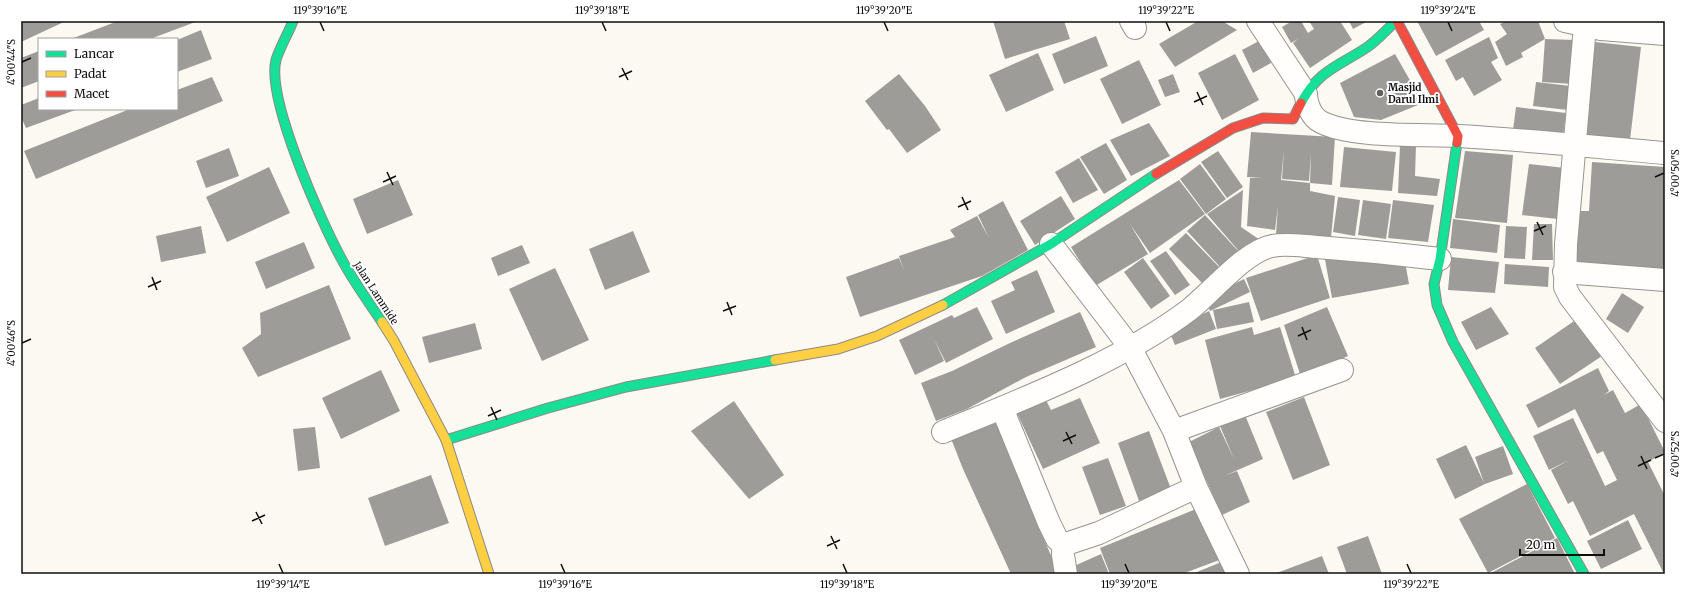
<svg xmlns="http://www.w3.org/2000/svg" width="1686" height="595" font-family="Merriweather,serif">
<style>
.building{fill:#9e9c98}
.lines{fill:none;stroke-linecap:round;stroke-linejoin:round}
.street-casing{stroke:#959491;stroke-width:24}
.fast-casing{stroke:#8c8a87;stroke-width:11}
.slow-casing{stroke:#8c8a87;stroke-width:11}
.jam-casing{stroke:#8c8a87;stroke-width:11}
.street{stroke:#fffefd;stroke-width:22}
.fast{stroke:#16e098;stroke-width:9}
.slow{stroke:#ffcf43;stroke-width:9}
.jam{stroke:#f24e42;stroke-width:9}
.ticks{fill:none;stroke:#0e0e0e;stroke-width:1.5}
.poi-dot{fill:#61605e;stroke:#fff;stroke-width:1.5}
.labels{text-anchor:middle;dominant-baseline:central;stroke-width:4;stroke-linejoin:round;paint-order:stroke}
.poi-label{font-size:10px;font-weight:bold;fill:#0e0e0e;stroke:#fff;text-anchor:start}
.street-label{font-size:10px;fill:#0e0e0e;stroke:#fff}
.neatline{fill:none;stroke:#0e0e0e;stroke-width:1.5}
.ticks-label{font-size:10px;text-anchor:middle;fill:#0e0e0e}
</style>
<rect width="100%" height="100%" fill="#fcf9f2"/>
<path class="building" d="M21,21H66L21,42Z
M118,21H198L150,39H71Z
M993,21H1064L1070,39L1005,59Z
M1198,21H1222L1237,30L1175,67L1159,44Z
M1292,21H1301L1308,33L1314,29L1309,21H1340L1352,40L1310,68L1293,43L1298,39L1291,43L1282,27Z
M1349,21H1368L1353,29Z
M1417,21H1479L1484,30L1436,56Z
M1507,21H1538L1545,39L1521,53L1523,57L1506,66L1495,42L1507,34L1500,24Z
M201,30L212,59L177,72V40Z
M1096,36L1108,66L1064,84L1052,54Z
M1489,37L1498,58L1491,62L1502,80L1474,96L1463,77L1456,81L1445,60Z
M1545,39L1575,40L1573,84L1542,82Z
M1259,41L1271,63L1253,73L1242,50Z
M1595,42L1641,47L1630,140L1584,135Z
M39,51V81L21,88V58Z
M1038,53L1054,90L1006,112L989,75Z
M1235,54L1259,100L1222,120L1198,73Z
M1395,54L1423,103L1381,120L1354,117L1340,83Z
M1139,60L1161,105L1122,124L1100,79Z
M899,74L925,106L941,130L907,153L889,129L887,130L865,101Z
M1173,74L1180,92L1165,97L1158,80Z
M212,77L223,101L36,179L24,151L130,109H177V90Z
M1536,82L1571,86L1568,110L1533,106Z
M39,98V109H78L26,128L21,117V105Z
M1516,107L1566,113L1563,136L1513,130Z
M1149,123L1170,156L1131,176L1110,140Z
M1251,132L1335,137L1332,185L1310,183L1311,154L1309,181L1282,179L1284,149L1281,180L1310,183V191L1335,196L1331,238L1306,234V237L1276,234L1278,206L1275,230L1247,226L1250,178H1262L1247,177Z
M1106,143L1127,180L1104,194L1080,157Z
M1400,145H1416L1415,176L1440,179L1437,196L1398,193Z
M1344,147L1396,152L1392,191L1340,187Z
M229,148L239,176L206,188L196,161Z
M1218,151L1243,187L1227,198L1201,162Z
M1465,151L1513,155L1507,223L1455,218Z
M1079,158L1098,190L1073,203L1055,172Z
M1592,162L1665,167V269L1574,262L1578,211H1589Z
M1200,164L1226,199L1206,214L1180,179Z
M1529,164L1565,168L1558,219L1522,215Z
M269,167L290,213L227,242L206,197Z
M398,180L413,215L367,234L353,199Z
M1179,180L1205,214L1150,253L1130,224L1148,254L1095,286L1071,247Z
M1243,190L1241,227L1260,240L1243,256L1207,214Z
M1061,196L1075,219L1035,245L1020,221Z
M1338,197L1360,200L1355,236L1333,232Z
M1363,200L1391,204L1386,239L1358,235Z
M1393,200L1434,205L1428,242L1388,238Z
M1003,201L1028,250L982,276L860,317L846,277L899,258L904,271L899,256L955,237L950,230L977,216L989,238L978,215Z
M1205,215L1239,252L1221,268L1187,231Z
M1453,219L1500,225L1497,253L1450,248Z
M1534,224H1552L1553,260H1532Z
M201,226L206,253L161,262L156,236Z
M1506,226L1527,227L1525,259L1504,258Z
M633,231L650,272L605,290L589,249Z
M1186,233L1220,268L1203,284L1169,249Z
M304,242L315,268L266,289L255,262Z
M522,245L530,263L498,276L491,258Z
M1166,251L1190,285L1175,295L1150,261Z
M1324,254L1405,262L1409,284L1332,298Z
M1317,255L1330,298L1261,321L1246,278Z
M1451,257L1499,262L1495,293L1448,290Z
M1143,258L1170,296L1151,309L1124,272Z
M1505,264L1549,267L1548,287L1504,284Z
M555,268L589,340L542,361L509,289Z
M1037,270L1055,312L1006,334L991,301L1015,290L1011,282Z
M1244,279L1250,292L1210,311L1205,298Z
M329,285L351,339L258,377L242,348L261,334L260,313Z
M1622,293L1644,307L1628,333L1606,319Z
M1249,302L1254,322L1217,329L1213,310Z
M977,307L993,339L946,363L934,339L944,361L915,375L899,340L952,315L954,318Z
M1327,307L1348,356L1301,377L1284,325Z
M1491,307L1509,334L1476,350L1461,322Z
M1209,311L1216,329L1175,345L1169,331Z
M1080,312L1096,347L1026,377L967,409L936,421L921,383L952,371L1010,343Z
M1577,319L1602,356L1560,384L1535,348Z
M475,323L482,349L429,363L422,337Z
M1252,327L1254,335L1280,327L1296,378L1220,399L1205,340Z
M1598,368L1609,391L1604,395L1613,390L1625,413L1641,404L1665,452L1648,462L1665,496V571L1663,572L1634,514L1590,536L1573,501L1568,504L1551,470L1569,460L1549,470L1533,436L1573,418L1605,486L1617,480L1603,451L1597,454L1575,409L1538,428L1526,405Z
M381,370L400,411L341,439L322,398Z
M1304,397L1330,465L1293,480L1266,412Z
M1045,398L1051,410L1080,398L1100,443L1043,469L1016,411Z
M734,401L784,475L749,499L691,431Z
M1245,415L1263,459L1224,476L1237,471L1250,502L1222,515L1189,442L1219,427L1234,459L1220,426Z
M994,418L1031,509L1059,574H1011L963,469L950,436Z
M315,427L320,468L298,471L293,429Z
M1149,431L1171,489L1139,501L1118,443Z
M1466,445L1484,483L1475,457L1503,446L1513,474L1485,484L1455,499L1436,459Z
M1108,458L1126,506L1100,515L1082,467Z
M431,475L449,523L385,546L368,498Z
M1527,484L1555,538L1488,573L1459,519Z
M1201,507L1222,559L1182,574H1110L1100,548Z
M1628,520L1642,549L1601,569L1587,541Z
M1368,536L1382,574H1347L1337,547Z
M1557,538L1575,574H1489Z
M1101,554L1109,574H1075L1072,567Z
M1322,556L1329,574H1274Z
M1224,561L1230,574H1192Z"/>
<g class="lines">
<g class="street-casing">
<path id="street" d="M1131,21L1135,28
M1258,21L1306,94C1306,103 1311,117 1321,122C1352,138 1422,134 1459,136C1528,140 1596,147 1665,153
M1565,21L1601,29L1665,34
M1585,26L1566,244L1565,287L1570,297L1665,421
M1051,244L1130,347L1174,431L1196,487L1238,574
M1564,272L1665,280
M1002,408L1049,523L1057,539L1063,545L1099,533L1196,487
M1174,431L1342,370
M943,432C1023,399 1120,362 1189,310C1211,293 1245,251 1272,246C1286,243 1302,246 1317,247C1358,250 1399,254 1440,259
M1063,545V555L1066,574"/>
</g>
<g class="fast-casing">
<path id="fast" d="M293,21C288,34 280,47 276,60C266,99 321,221 341,258C353,281 368,301 382,322
M1301,103C1319,70 1337,67 1366,48C1377,41 1386,30 1396,21
M1457,143L1440,259L1434,284L1437,305L1453,342L1584,574
M943,305L1051,244L1156,174
M446,440L548,408L626,387L775,360"/>
</g>
<g class="slow-casing">
<path id="slow" d="M382,322L394,341L446,440L489,574
M775,360L838,349L877,336L943,305"/>
</g>
<g class="jam-casing">
<path id="jam" d="M1397,21L1458,136L1457,143
M1156,174L1233,128L1263,118L1293,119L1301,103"/>
</g>
<use href="#street" class="street"/>
<use href="#fast" class="fast"/>
<use href="#slow" class="slow"/>
<use href="#jam" class="jam"/>
</g>
<path class="ticks" d="M320,22L324,31M602,22L606,31M884,22L888,31M1166,22L1170,31M1448,22L1452,31M22,62L31,58M622,68L628,80M619,77L632,71M1197,92L1203,105M1194,102L1207,96M387,172L393,185M1655,177L1664,173M383,182L396,176M962,197L968,210M958,207L971,201M1537,222L1543,235M1534,231L1546,226M152,277L157,290M148,287L161,281M727,302L732,315M723,311L736,306M1302,327L1307,340M1298,336L1311,330M22,343L31,339M491,407L497,420M488,416L501,410M1066,432L1072,444M1063,441L1076,435M1641,456L1647,469M1655,458L1664,454M1638,466L1651,460M256,512L262,524M252,521L265,515M831,536L837,549M827,546L840,540M279,564L283,573M561,564L565,573M843,564L847,573M1125,564L1129,573M1407,564L1411,573"/>
<circle class="poi-dot" cx="1380" cy="93" r="4"/>
<g class="labels">
<g class="poi-label">
<text x="1388" y="87">Masjid<tspan x="1388" dy="12">Darul Ilmi</tspan></text>
</g>
<g class="street-label">
<text transform="translate(376 293) rotate(57)">Jalan Lammide</text>
</g>
</g>
<rect width="1686" height="595" fill="none" stroke="#ffffff" stroke-width="44"/>
<rect x="38" y="38" width="140" height="72" fill="#ffffff" stroke="#9f9f9f"/>
<rect x="46" y="51" width="20" height="6" fill="#16e098" stroke="#9f9f9f"/>
<text x="74" y="58" font-size="12" fill="#0e0e0e">Lancar</text>
<rect x="46" y="71" width="20" height="6" fill="#ffcf43" stroke="#9f9f9f"/>
<text x="74" y="78" font-size="12" fill="#0e0e0e">Padat</text>
<rect x="46" y="91" width="20" height="6" fill="#f24e42" stroke="#9f9f9f"/>
<text x="74" y="98" font-size="12" fill="#0e0e0e">Macet</text>
<path d="M1520 549v6h84v-6" fill="none" stroke="#0e0e0e" stroke-width="2"/>
<text x="1526" y="549" font-size="12" fill="#0e0e0e" stroke="#ffffff" stroke-width="3" paint-order="stroke">20 m</text>
<rect x="22" y="22" width="1642" height="551" class="neatline"/>
<g class="ticks-label">
<text x="320" y="14">119°39'16"E</text>
<text x="602" y="14">119°39'18"E</text>
<text x="884" y="14">119°39'20"E</text>
<text x="1166" y="14">119°39'22"E</text>
<text x="1448" y="14">119°39'24"E</text>
<text transform="translate(11 62) rotate(-90)" y="4">4°00'44"S</text>
<text transform="translate(1675 173) rotate(-90)" y="4">4°00'50"S</text>
<text transform="translate(11 343) rotate(-90)" y="4">4°00'46"S</text>
<text transform="translate(1675 454) rotate(-90)" y="4">4°00'52"S</text>
<text x="283" y="588">119°39'14"E</text>
<text x="565" y="588">119°39'16"E</text>
<text x="847" y="588">119°39'18"E</text>
<text x="1129" y="588">119°39'20"E</text>
<text x="1411" y="588">119°39'22"E</text>
</g>
</svg>
